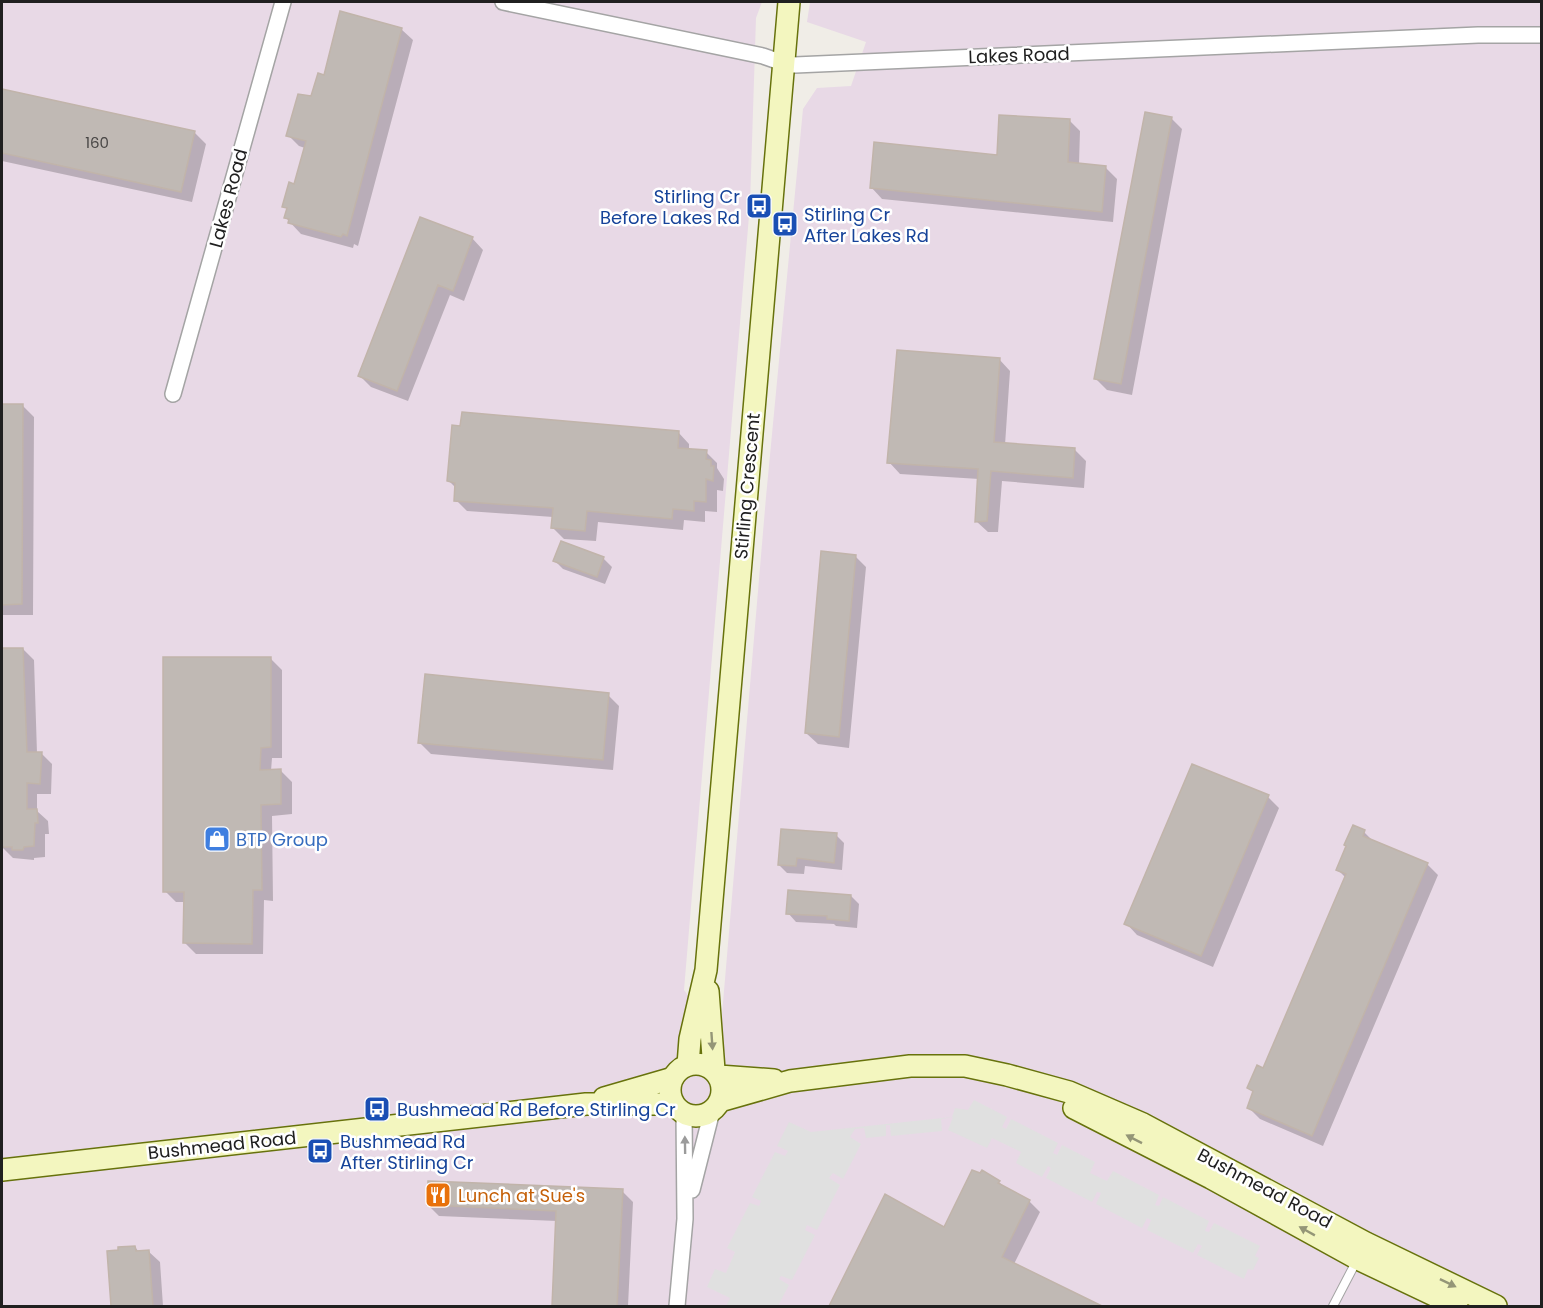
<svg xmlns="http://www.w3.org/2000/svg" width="1543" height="1308" font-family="Poppins,sans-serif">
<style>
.industrial{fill:#e8d9e6}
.parking{fill:#e0e0e0}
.shadow{fill:#0003}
.building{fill:#c0b9b4;stroke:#c1b4aa;stroke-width:1.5}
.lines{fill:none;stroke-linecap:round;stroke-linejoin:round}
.service-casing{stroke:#a4a4a4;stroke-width:10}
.minor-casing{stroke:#a4a4a4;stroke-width:18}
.secondary-casing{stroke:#67720c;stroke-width:24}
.service{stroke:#fff;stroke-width:8}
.minor{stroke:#fff;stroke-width:15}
.secondary{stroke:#f3f6bf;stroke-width:21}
.oneway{fill:#949677}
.oneway2{fill:#9b9b9b}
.labels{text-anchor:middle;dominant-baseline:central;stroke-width:5;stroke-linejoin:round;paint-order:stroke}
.number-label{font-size:15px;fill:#484645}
.street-label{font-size:18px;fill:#202020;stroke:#fff}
.transit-label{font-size:18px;fill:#164399;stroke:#fff;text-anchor:start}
.shop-label{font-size:18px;fill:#366cbe;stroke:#fff;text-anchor:start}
.food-label{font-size:18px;fill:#c56008;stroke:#fff;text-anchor:start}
</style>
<rect width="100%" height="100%" fill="#f0ede7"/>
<path class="industrial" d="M2,2H762L756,18L750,204L684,990L720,1038L766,497L803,109L817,88L851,86L866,42L807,22L810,2H1541V1306H2Z"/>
<path class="parking" d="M974,1100L1007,1117L1002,1127L1006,1129L1011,1119L1058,1143L1053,1153L1057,1155L1062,1145L1095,1162L1090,1173L1107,1181L1113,1171L1159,1195L1155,1205L1159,1206L1163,1197L1209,1221L1205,1231L1209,1232L1214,1223L1260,1246L1255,1256L1259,1258L1253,1270L1248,1269L1244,1279L1197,1255L1202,1246L1198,1244L1193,1253L1147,1230L1151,1220L1147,1218L1142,1228L1096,1204L1101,1193L1097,1192L1092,1202L1046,1178L1051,1168L1048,1166L1042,1177L1016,1163L1021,1152L992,1138L987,1148L948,1130L953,1117L941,1119L942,1131L891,1136L890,1125H886V1136L866,1138L864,1128L855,1129L850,1137L861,1144L843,1179L833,1173L829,1178L840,1185L817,1230L807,1225L805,1230L815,1235L792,1280L781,1276L779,1279L789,1285L778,1306H726L730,1298L707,1287L715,1269L726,1273L735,1252L727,1248L750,1203L759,1206L761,1201L752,1197L775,1152L785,1156L788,1151L777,1146L789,1122L811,1132L952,1117L955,1108L968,1110Z"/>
<path class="shadow" d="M401,29L413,40L358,246L354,244L353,248L301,234L286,218L288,210L284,206L295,185L305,148L299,146L288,135L325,77Z
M2,90L194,132L206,144L192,202L2,161Z
M1171,118L1182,129L1132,395L1107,390L1096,379Z
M1069,120L1080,131L1079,165L1106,168L1117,179L1113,222L882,199L871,187L998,156Z
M472,238L483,250L464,301L450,295L408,401L371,387L360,376Z
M999,359L1010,371L1005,445L1075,450L1086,461L1084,488L1002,481L998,532H988L976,521L979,479L900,474L889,462Z
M2,405L23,406L34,417L33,615H2Z
M678,432L689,444V450L706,452L717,463V468L724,479L723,491L717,490V512L705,511V522L684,520L683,530L598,522L596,541L564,539L552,527L553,517L467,511L456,500V488L449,481Z
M855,556L866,567L849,748L818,744L806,733Z
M603,558L612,567L605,584L563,569L555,561Z
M23,649L34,660L37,753H41L52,764L51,794H37V811L48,821L49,834H45V857L34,858V860L13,858L2,847V650Z
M271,659L282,670V758H272L271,771H281L292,782V814L272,816L273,901L264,900L263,954H196L185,943L186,902H176L165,891Z
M608,695L619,706L613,770L431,754L420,743Z
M1268,797L1279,808L1213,967L1137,935L1126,923Z
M1364,832L1374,842L1427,864L1438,875L1323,1146L1260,1119L1249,1108L1254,1093L1248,1088L1264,1070L1346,878L1338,870Z
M836,835L844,843L842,870L805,866L804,874L787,873L779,865Z
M851,896L859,904L857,928L836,926L834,924L796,922L788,913Z
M999,1182L1006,1189L1029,1201L1040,1212L1014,1264L1099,1306H831L885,1196L945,1230Z
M622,1191L633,1202L628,1306H553L557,1221L439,1216L428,1205Z
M135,1247L139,1252L148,1251L160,1262L163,1306H112L108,1253Z"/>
<path class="building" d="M340,11L402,28L347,236L343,234L341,237L288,223L289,219L284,218L287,208L282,207L289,182L294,184L306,141L286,136L298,94L311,96L318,73L324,75Z
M2,89L195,131L181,192L2,153Z
M1145,112L1172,117L1121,384L1094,379Z
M999,115L1070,119L1068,162L1106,166L1102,212L870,188L874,142L997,155Z
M420,217L473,237L453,291L438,285L397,391L358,376Z
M897,350L1000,358L994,442L1075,448L1073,478L991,471L987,521L975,522L978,469L887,463Z
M2,404H23L22,604L2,605Z
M462,412L679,431L678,448L707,450L706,459L711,460V466H714L713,481L706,479V502L694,501V511L673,509L672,519L587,511L585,531L551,528L553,508L454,501L455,483L447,481L452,425L460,426Z
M561,541L604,557L597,577L553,561Z
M821,551L856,555L839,737L805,733Z
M2,648H23L27,752H42L40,784L27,783V809H37L38,823H35L34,846L24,847L23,850H12V847H2Z
M163,657H271V747L261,748L260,770L281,769V804L261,805L262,890H253L252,944L183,943L184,892H163Z
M425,674L609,693L603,760L418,743Z
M1192,764L1269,795L1201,956L1124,924Z
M1353,825L1365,830L1363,836L1428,863L1312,1136L1247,1108L1253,1091L1247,1088L1257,1065L1263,1068L1346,874L1336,870L1346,846L1344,845Z
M781,829L837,833L834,863L797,858L796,866L778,865Z
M788,890L851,895L849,921L827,919V916L786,914Z
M972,1170L980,1173L982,1170L1000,1181L998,1183L1030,1200L1002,1257L1102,1306H829L885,1194L944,1227Z
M428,1181L623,1189L617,1306H552L556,1211L427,1205Z
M135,1246L136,1251L149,1250L153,1306H111L107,1251L118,1250V1247Z"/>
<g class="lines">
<g class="service-casing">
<path id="service" d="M1333,1306L1357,1260"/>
</g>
<g class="minor-casing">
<path id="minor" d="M503,2L763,56L783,63L795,65L1478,35H1542
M173,394L283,2
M692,1190L712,1111
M677,1306L685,1219L684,1114"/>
</g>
<g class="secondary-casing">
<path id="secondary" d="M708,991L714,1070
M670 1090a26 26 0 1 1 52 0a26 26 0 1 1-52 0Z
M688,1065L690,1039L706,970L789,2
M719,1076L774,1080
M604,1098L673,1078
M720,1101L790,1081L910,1066H965L1007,1075L1069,1092L1143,1124L1366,1243L1496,1306
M1074,1108L1211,1178L1358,1259L1457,1306
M2,1170L586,1104H674"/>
</g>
<use href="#service" class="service"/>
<use href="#minor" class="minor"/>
<use href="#secondary" class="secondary"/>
</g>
<defs><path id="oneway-solid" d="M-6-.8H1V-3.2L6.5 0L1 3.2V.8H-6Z" transform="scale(1.5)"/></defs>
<g class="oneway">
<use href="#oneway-solid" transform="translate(712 1041) rotate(86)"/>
<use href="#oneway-solid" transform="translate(1134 1139) rotate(-153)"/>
<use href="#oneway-solid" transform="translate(1307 1231) rotate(-151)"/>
<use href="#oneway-solid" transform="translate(1448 1283) rotate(26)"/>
</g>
<use class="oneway2" href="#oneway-solid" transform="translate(685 1145) rotate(-91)"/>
<defs>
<g id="bus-square" transform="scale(1.35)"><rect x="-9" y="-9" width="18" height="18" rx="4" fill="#1a4fb4" stroke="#fff"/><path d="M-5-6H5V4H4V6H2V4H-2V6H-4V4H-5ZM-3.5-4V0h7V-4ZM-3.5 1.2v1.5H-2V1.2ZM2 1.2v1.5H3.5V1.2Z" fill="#fff"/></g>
<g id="shop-square" transform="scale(1.35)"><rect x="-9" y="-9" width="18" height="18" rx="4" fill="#3f7fe0" stroke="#fff"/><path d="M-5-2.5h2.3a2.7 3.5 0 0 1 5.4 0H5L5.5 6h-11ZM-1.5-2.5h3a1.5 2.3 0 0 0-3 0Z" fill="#fff"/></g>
<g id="restaurant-square" transform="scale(1.35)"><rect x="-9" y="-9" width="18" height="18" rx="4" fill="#e8710a" stroke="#fff"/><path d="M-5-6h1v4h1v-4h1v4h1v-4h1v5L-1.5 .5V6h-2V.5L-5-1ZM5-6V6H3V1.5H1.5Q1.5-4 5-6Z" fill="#fff"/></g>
</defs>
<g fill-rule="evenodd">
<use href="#bus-square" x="759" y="206"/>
<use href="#bus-square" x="785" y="224"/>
<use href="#shop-square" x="217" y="839"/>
<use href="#bus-square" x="377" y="1109"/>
<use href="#bus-square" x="320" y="1151"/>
<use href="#restaurant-square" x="438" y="1195"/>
</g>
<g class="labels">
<g class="number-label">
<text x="97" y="142">160</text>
</g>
<g class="street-label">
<text transform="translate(1019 55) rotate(-2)">Lakes Road</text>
<text transform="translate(228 198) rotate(-75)">Lakes Road</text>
<text transform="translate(747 486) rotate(-85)">Stirling Crescent</text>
<text transform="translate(222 1145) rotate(-6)">Bushmead Road</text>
<text transform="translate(1265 1188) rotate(28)">Bushmead Road</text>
</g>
<g class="transit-label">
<text x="740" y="196" text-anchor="end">Stirling Cr<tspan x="740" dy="21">Before Lakes Rd</tspan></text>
<text x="804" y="214">Stirling Cr<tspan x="804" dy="21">After Lakes Rd</tspan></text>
<text x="397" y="1109">Bushmead Rd Before Stirling Cr</text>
<text x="340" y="1141">Bushmead Rd<tspan x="340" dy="21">After Stirling Cr</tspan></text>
</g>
<g class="shop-label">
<text x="236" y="839">BTP Group</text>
</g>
<g class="food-label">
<text x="458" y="1195">Lunch at Sue's</text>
</g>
</g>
<rect width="1543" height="1308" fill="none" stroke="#202020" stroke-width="6"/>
</svg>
